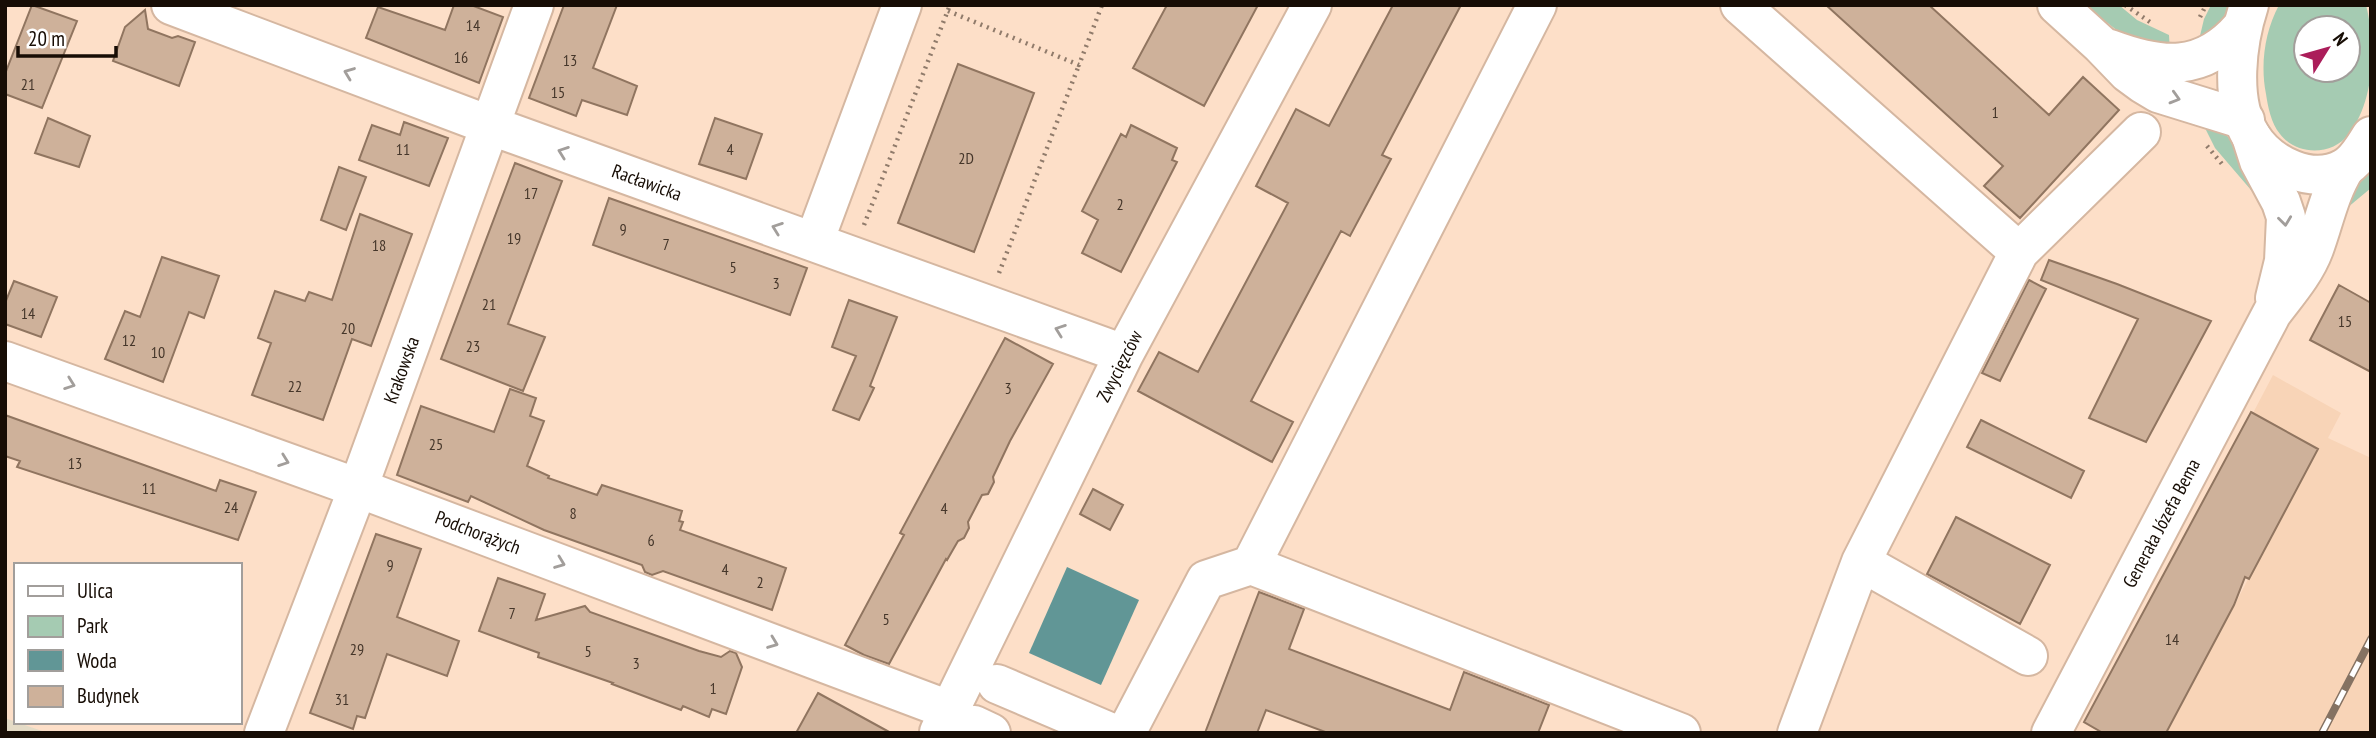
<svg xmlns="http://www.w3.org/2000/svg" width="2376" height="738" font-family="'PT Sans Narrow',sans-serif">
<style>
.commercial{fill:#e4dbc6}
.built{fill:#f8d4b7}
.green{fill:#a5cbb2;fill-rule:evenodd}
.water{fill:#619696}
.building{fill:#ceb19a;stroke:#907560;stroke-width:2}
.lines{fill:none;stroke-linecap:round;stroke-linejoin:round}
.minor-casing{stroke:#d5b7a1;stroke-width:42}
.major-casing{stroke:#d5b7a1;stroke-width:42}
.path{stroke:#907b6b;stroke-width:4.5;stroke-dasharray:2 5;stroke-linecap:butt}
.minor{stroke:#fff;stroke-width:38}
.major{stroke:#fff;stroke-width:38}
.rail-casing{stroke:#857262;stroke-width:8}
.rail{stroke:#fff;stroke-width:5;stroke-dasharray:16;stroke-linecap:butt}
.oneway{stroke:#a29e9b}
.labels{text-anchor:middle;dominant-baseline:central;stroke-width:6;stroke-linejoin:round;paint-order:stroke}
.number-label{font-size:16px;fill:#45362a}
.street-label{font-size:19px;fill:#170d05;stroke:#fff}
</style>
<rect width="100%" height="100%" fill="#fddfc8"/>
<path class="commercial" d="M5,718L16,722L48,733H5Z"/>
<path class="built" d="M2273,375L2341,413L2328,438L2371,458V733H2163L2202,666L2209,645L2212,646L2227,613L2230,614L2304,471H2307L2306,468L2316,451L2318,450L2253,413Z"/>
<path class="green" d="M2084,5H2119L2137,20L2169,35L2170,53L2127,38Z
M2211,5H2228C2223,23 2217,33 2199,40L2204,19Z
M2279,5H2366C2376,44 2375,100 2349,134C2332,156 2297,156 2280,134C2271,123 2268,107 2266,94C2260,64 2265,31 2279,5ZM2306,28H2348V70H2306Z
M2204,126L2225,133L2231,141L2257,197L2215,148Z
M2371,168V188L2347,208L2341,198Z"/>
<path class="water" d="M1067,567L1139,600L1101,685L1029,653Z"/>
<path class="building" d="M32,5L77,21L42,108L5,94V74Z
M454,5H471L503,17L479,83L366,38L378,7L445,30Z
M564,5H617L593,68L637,86L627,115L582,100L576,116L529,98Z
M1167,5H1258L1204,106L1133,68Z
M1393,5H1461L1382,155L1391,159L1350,236L1341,231L1251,401L1293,422L1272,462L1138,391L1159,352L1198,372L1288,203L1256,186L1296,109L1329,126Z
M1826,5H1929L2049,115L2083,77L2119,110L2020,218L1984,186L2003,166Z
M145,10L148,29L172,38L178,36L195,42L179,86L113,61L125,27Z
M958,64L1034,93L974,252L898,223Z
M48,118L90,136L79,167L35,153Z
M715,118L762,134L746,179L699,164Z
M404,122L448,138L429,186L359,160L372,125L400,135Z
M1131,125L1177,148L1172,160L1177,162L1121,272L1082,253L1098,220L1082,211L1121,134L1126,137Z
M515,163L562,181L508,324L545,337L523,391L441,359Z
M339,167L366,177L346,230L321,220Z
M609,198L807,268L790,315L593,245Z
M360,214L412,234L371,346L352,339L323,420L252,395L271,343L258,338L275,291L305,301L309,292L332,300Z
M162,257L219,276L204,318L189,312L163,382L105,359L125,311L140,317Z
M2049,260L2117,284L2211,321L2146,442L2089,418L2138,319L2041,280Z
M2029,280L2046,289L2000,381L1982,373Z
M14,281L57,297L41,337L5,324V303Z
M2339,285L2371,303V372L2310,340Z
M849,300L897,317L870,386L874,388L859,420L833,410L856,356L832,347Z
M1005,338L1053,364L1010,441L993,477L994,482L988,494L982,495L968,522L969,528L964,538L958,541L947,560L946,559L889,664L864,655L845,645L904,535L900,533Z
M510,389L536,398L530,416L544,421L527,466L549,476L548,478L597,495L602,485L682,511L679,521L683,522L680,530L786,568L772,610L663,571L652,575L645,572L642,565L544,530L471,496L468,502L397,475L421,406L494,432Z
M2251,412L2318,449L2249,579L2245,577L2234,605L2166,733H2103L2084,722Z
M5,415L216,491L220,480L256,492L238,540L17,467L20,461L5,456Z
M1981,420L2084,471L2071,498L1967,447Z
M1093,489L1123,505L1110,530L1080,514Z
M1956,517L2050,565L2020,624L1927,574Z
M376,534L421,549L397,617L459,641L447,676L387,654L365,718L357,716L353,729L310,713Z
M498,578L545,594L536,620L585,606L590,612L699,651L721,657L730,651L736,653L742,667L726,714L712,709L709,717L683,706L681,710L612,684L613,683L538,657L539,653L479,631Z
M1259,592L1304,609L1289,649L1450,710L1464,672L1549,705L1538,733H1328L1266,710L1257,733H1205Z
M818,693L891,733H796Z"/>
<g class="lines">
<g class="minor-casing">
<path id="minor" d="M171,5L489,125L1124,354
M1537,5L1251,565L1681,733
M1740,5L2019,252
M2057,5L2101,45L2128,73L2143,84L2158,93L2245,120
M2110,49C2161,68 2202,73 2241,28
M2251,136L2259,161L2281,202L2286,217L2284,261L2275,298
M814,242L902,5
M5,361L358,488L949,710
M1861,562L2028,656
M997,684L1112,733
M974,725L991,733
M939,732L1124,354L1312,5
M264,733L358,488L534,5
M1126,733L1206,580L1251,565
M1797,733L1861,562L2019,252L2141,132
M2051,733L2272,313C2287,293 2305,273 2314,249C2324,222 2329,194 2345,168"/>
</g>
<g class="major-casing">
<path id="major" d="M2249,5C2237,42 2229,100 2251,136C2269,165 2312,186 2344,168C2356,162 2364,147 2371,136"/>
</g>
<path class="path" d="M2125,5L2150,22
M948,11L1079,65L1102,5
M2200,17L2206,5
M2207,146L2222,164
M864,225L950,5
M999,273L1079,65"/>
<use href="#minor" class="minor"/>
<use href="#major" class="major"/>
<g class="rail-casing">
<path id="rail" d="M2322,733L2371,639"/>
</g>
<use href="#rail" class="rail"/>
</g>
<defs><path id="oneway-chevron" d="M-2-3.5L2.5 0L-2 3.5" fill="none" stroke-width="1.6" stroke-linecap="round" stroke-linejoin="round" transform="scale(1.75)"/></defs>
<g class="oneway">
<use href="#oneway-chevron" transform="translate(349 73) rotate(-159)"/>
<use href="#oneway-chevron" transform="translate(2175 98) rotate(16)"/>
<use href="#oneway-chevron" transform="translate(563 152) rotate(-160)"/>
<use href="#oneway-chevron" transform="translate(2285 221) rotate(83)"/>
<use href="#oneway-chevron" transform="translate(777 228) rotate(-160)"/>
<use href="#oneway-chevron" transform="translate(1060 330) rotate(-160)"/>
<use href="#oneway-chevron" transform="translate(70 384) rotate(20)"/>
<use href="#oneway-chevron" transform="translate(284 461) rotate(20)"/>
<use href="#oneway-chevron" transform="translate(560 563) rotate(21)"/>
<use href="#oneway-chevron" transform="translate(773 643) rotate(21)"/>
</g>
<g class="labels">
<g class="number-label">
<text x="473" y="25">14</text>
<text x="461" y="57">16</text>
<text x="570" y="60">13</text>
<text x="28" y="84">21</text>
<text x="558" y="92">15</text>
<text x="1995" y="112">1</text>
<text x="403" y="149">11</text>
<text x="730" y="149">4</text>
<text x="966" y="158">2D</text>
<text x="531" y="193">17</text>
<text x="1120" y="204">2</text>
<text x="623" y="229">9</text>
<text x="514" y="238">19</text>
<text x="666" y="244">7</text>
<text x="379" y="245">18</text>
<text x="733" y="267">5</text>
<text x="776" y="283">3</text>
<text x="489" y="304">21</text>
<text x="28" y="313">14</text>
<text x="2345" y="321">15</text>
<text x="348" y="328">20</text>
<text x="129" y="340">12</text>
<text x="473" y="346">23</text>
<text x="158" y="352">10</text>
<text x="295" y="386">22</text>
<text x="1008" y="388">3</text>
<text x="436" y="444">25</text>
<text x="75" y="463">13</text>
<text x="149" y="488">11</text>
<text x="231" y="507">24</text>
<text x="944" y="508">4</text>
<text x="573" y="513">8</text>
<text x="651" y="540">6</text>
<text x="390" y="565">9</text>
<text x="725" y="569">4</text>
<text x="760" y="582">2</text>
<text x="512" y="613">7</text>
<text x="886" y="619">5</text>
<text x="2172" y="639">14</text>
<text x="357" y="649">29</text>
<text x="588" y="651">5</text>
<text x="636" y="663">3</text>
<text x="713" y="688">1</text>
<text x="342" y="699">31</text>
</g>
<g class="street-label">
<text transform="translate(647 182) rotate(20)">Racławicka</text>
<text transform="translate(1119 366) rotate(-63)">Zwycięzców</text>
<text transform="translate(401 370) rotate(-70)">Krakowska</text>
<text transform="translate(2161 523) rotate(-62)">Generała Józefa Bema</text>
<text transform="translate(478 532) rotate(21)">Podchorążych</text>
</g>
</g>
<rect width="2376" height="738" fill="none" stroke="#170d05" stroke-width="14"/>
<rect x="14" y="563" width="228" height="161" fill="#ffffff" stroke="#a29e9b" stroke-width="2"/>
<rect x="28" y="586" width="35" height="10" fill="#ffffff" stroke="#a29e9b" stroke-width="2"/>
<text x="77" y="598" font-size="21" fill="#170d05">Ulica</text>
<rect x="28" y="616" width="35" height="21" fill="#a5cbb2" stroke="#a29e9b" stroke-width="2"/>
<text x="77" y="633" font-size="21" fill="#170d05">Park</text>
<rect x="28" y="650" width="35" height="21" fill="#619696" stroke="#a29e9b" stroke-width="2"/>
<text x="77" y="668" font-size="21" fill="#170d05">Woda</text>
<rect x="28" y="686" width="35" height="21" fill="#ceb19a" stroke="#a29e9b" stroke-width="2"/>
<text x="77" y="703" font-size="21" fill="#170d05">Budynek</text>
<g transform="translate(2327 49) rotate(53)"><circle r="33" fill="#ffffff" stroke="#a29e9b" stroke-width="2"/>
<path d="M0-5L12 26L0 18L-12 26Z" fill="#ab1d5a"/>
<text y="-10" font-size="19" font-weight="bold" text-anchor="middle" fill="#170d05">N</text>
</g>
<path d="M18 46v10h98v-10" fill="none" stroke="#170d05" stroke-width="3.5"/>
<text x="28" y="46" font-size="21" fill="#170d05" stroke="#ffffff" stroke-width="5" paint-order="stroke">20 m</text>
</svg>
